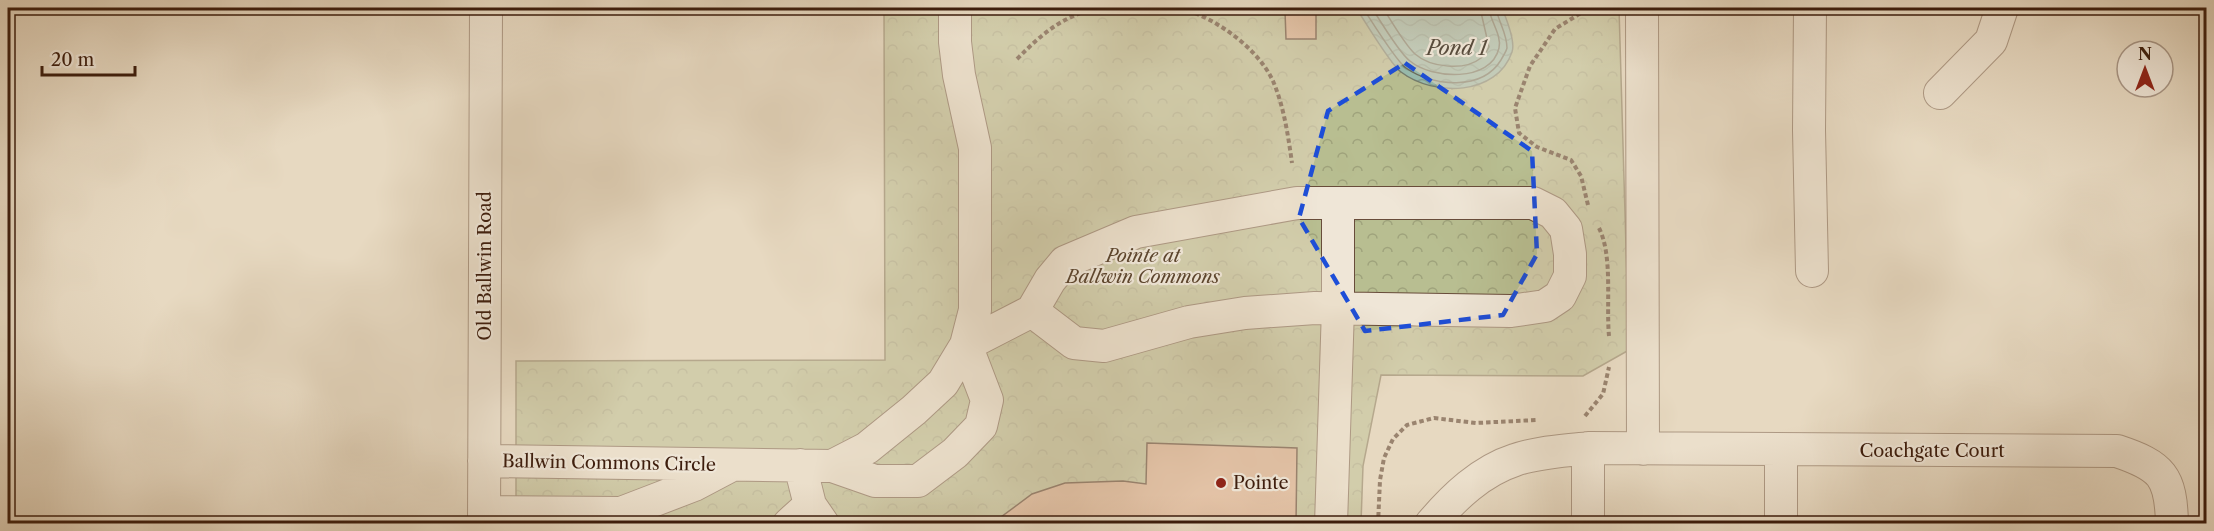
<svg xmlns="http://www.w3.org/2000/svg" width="2214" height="531" font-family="'Libre Caslon Text',serif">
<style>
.park{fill:url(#park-crowns);stroke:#7a6e4f;stroke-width:1.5}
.water{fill:url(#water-waves);stroke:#747c6d;stroke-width:1.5}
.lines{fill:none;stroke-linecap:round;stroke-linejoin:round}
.shore{stroke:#6a6c5d;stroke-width:1.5}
.building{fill:#e0ab8a;stroke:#3d1d0d;stroke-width:1.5}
.minor-casing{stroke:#684c3a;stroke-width:34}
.path{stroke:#3d1d0d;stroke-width:4;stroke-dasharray:4.5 3;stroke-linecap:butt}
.minor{stroke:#efe6d7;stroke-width:32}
.marked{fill:none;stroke:#1d4ed8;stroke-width:4.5;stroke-dasharray:12 8;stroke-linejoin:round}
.poi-dot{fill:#8f2418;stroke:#efe6d7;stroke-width:2}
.labels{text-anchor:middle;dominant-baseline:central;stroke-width:4.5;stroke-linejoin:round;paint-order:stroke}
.park-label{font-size:18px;font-style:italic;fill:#5c452e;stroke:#efe6d7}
.street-label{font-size:18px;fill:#3d1d0d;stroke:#efe6d7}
.poi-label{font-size:18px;fill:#3d1d0d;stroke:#efe6d7;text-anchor:start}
.water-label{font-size:20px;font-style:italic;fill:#584c3d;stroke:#efe6d7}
</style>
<defs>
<pattern id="park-crowns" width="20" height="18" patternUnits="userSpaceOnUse" patternTransform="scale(1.5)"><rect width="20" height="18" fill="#b8be91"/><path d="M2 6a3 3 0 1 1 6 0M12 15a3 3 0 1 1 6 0" fill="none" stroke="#9fa37c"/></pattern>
<pattern id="water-waves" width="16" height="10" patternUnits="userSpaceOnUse" patternTransform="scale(1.5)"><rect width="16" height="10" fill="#98bbad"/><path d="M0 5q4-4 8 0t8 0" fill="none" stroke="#84a094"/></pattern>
</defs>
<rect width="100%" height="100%" fill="#e7d9c1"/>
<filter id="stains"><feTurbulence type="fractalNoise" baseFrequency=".00333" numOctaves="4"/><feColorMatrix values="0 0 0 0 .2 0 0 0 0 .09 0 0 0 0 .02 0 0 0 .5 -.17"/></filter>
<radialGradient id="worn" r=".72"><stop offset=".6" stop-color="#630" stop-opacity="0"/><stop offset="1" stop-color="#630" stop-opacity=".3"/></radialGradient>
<path class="park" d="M884,8H1619L1629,350L1583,376L1381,375L1363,466L1361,523L516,524V361L885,360Z"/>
<path class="water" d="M1356,8H1502C1506,18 1516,41 1512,52C1497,96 1434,97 1401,72C1390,64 1365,21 1356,8Z"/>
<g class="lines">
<path class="shore" d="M1363,8C1371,20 1396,61 1406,68C1433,87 1482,91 1501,60C1503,56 1506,52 1507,48C1507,33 1498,21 1496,8
M1372,8C1379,19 1400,54 1410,61C1431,79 1491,83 1499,48C1502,35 1490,21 1489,8
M1383,8C1390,19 1405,45 1415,54C1431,68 1465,71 1481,58C1485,55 1487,51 1489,47L1480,8"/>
</g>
<path class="building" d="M1255,8H1316V39H1286L1285,11H1255Z
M1147,443L1297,448L1296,524H997L1001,517L1032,494L1065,483L1123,481L1146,484Z"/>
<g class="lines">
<g class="minor-casing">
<path id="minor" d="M1642,8L1643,449
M1810,8L1809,130L1812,271
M1940,93L1991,41L2002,8
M484,461L832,466L867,448L914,410L943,383L966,345L975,310V148L959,75L955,42V8
M800,465L810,505L823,524
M832,466L875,481H918L955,453L981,426L987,400L966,345L1032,311L1050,280L1065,262L1136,232L1297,203H1533L1553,213L1566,229L1570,254V276L1560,296L1545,306L1511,311L1315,308L1245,313L1189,322L1104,346L1074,343L1032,311
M484,512L621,513L694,485L730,466
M484,524L486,8
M789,524L810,505
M1331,524L1338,308V203
M1431,524C1454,497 1481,471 1515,460C1537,452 1565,451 1588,448L2117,451C2162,466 2171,476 2172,524
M1588,524V448
M1781,524V451"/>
</g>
<path class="path" d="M1181,8C1215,18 1257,47 1273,81C1284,107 1288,135 1292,163
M1017,59C1043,33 1060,18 1096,8
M1588,205L1581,176L1571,160L1537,147L1519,133L1515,108L1530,66L1555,29L1589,8
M1599,228C1613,256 1606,304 1609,336
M1585,416L1603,394L1609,367
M1378,524L1380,480L1384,458L1393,439L1407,425L1434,418L1476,423L1536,420"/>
<use href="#minor" class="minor"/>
</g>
<path d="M0 0H2214V531H0ZM1405,63L1532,151L1537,254L1503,315L1365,331L1299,218L1328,111Z" fill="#e7d9c1" fill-opacity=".55" fill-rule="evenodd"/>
<path class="marked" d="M1405,63L1532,151L1537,254L1503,315L1365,331L1299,218L1328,111Z"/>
<circle class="poi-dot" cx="1221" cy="483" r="6"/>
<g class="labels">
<g class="park-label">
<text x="1143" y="256">Pointe at<tspan x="1143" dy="21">Ballwin Commons</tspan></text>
</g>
<g class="street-label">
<text transform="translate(485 266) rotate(-90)">Old Ballwin Road</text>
<text x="1932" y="451">Coachgate Court</text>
<text transform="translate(609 463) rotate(1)">Ballwin Commons Circle</text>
</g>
<g class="poi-label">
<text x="1233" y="483">Pointe</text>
</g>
<g class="water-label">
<text x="1457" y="48">Pond 1</text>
</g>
</g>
<rect width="2214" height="531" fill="none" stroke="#e7d9c1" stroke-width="30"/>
<rect x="9" y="9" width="2196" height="513" fill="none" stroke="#3d1d0d" stroke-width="3"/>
<rect x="15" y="15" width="2184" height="501" fill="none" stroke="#3d1d0d" stroke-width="1.5"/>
<g transform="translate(2145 69)"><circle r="28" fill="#efe6d7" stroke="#a89686" stroke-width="1.5"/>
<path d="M0-4.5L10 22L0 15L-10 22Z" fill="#8f2418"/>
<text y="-9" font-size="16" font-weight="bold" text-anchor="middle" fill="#3d1d0d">N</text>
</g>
<path d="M42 66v9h93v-9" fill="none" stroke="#3d1d0d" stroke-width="3"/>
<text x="51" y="66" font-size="18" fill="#3d1d0d" stroke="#efe6d7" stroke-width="4.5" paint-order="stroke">20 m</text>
<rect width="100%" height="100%" filter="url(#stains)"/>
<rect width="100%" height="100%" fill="url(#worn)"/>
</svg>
